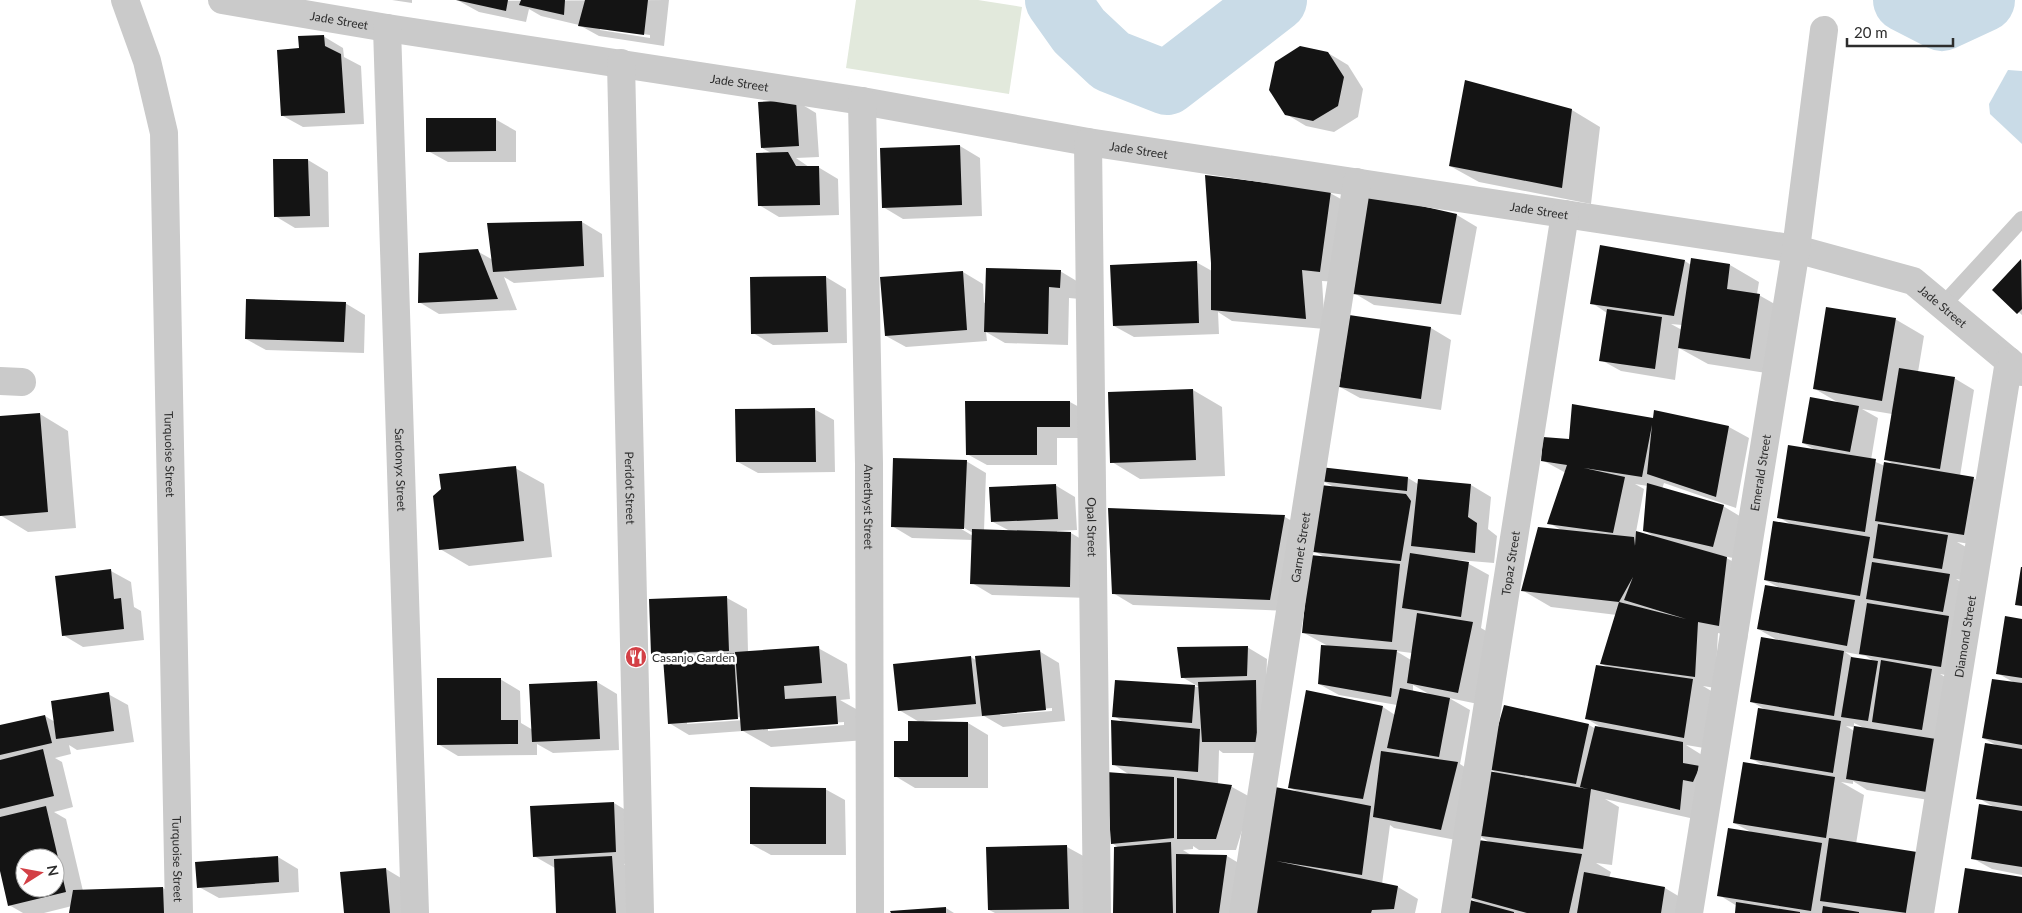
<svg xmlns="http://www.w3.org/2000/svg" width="2022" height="913" font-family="Lato,sans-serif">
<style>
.green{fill:#e2e9dc}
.water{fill:#c9dbe7}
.shadow{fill:#0003;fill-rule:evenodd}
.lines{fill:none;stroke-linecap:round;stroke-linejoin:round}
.river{stroke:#c9dbe7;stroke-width:64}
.building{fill:#141414;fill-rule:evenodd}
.service{stroke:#cacaca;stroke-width:16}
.minor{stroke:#cacaca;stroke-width:28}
.labels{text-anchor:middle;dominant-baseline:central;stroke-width:5;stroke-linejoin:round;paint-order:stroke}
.street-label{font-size:12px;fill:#2d2d2d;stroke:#fff}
.poi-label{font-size:12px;fill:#2d2d2d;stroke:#fff;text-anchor:start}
</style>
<rect width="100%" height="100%" fill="#fff"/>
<path class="green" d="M856,0H978L1022,7L1009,94L846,68Z"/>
<path class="water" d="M2008,70L2022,71V144L1990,114L1989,104Z"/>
<path class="shadow" d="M392,0H412V3Z
M669,0L664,46L599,36L579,25L541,16L529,9L526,22L479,12L459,1ZM600,28L650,35V38L600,30Z
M323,36L343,48L344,57L361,66L364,124L303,127L283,116L300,50Z
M1328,53L1348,65L1363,89L1358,117L1334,132L1306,126L1286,114Z
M796,101L816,113L819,157L796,158L809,167H818L838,179L839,215L779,217L759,205L773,154L762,148Z
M1572,110L1600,127L1591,204L1479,182L1450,166Z
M495,119L516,131V162H448L428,151Z
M960,146L980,158L982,216L903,219L883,207Z
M308,160L328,172L329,227L295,228L275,216Z
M1330,193L1350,204L1340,282L1322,281L1325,329L1232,321L1218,312L1219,334L1134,337L1114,326L1196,262L1212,271Z
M1457,215L1477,227L1461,315L1374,305L1354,293Z
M582,222L602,234L604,277L514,283L504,277L517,310L439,314L419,302L477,251L493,260Z
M2021,260L2022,261V315L1994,290Z
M1685,261L1691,265H1730L1759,282L1757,294L1789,312L1779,375L1708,364L1679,348L1675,380L1621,371L1601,360L1607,313L1592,303ZM1671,324L1682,325V330Z
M1060,271L1080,283V299L1069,298L1068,345L1005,343L986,332L987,341L906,347L886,336L963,272L983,284L984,303Z
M826,277L846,289L847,343L773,345L753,333Z
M345,303L365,315L364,353L266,350L246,339Z
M1350,316L1431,328L1451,340L1441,410L1360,398L1340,387Z
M1895,319L1924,336L1918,372L1954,378L1974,390L1960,476L1973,478L1993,490L1984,546L1957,542L1968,548L1962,580L1956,579L1969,587L1961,678L1940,674L1952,681L1947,803L1867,790L1853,781V784L1841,782L1864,795L1856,844L1929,913H1736L1737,906L1719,895L1751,832L1734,823L1766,767L1752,759L1766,710L1752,702L1779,641L1758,629L1780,588L1765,580L1794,526L1778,517L1817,451L1803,443L1839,403L1815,389ZM1862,409L1892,414L1885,459L1896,466H1885L1871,460L1878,418ZM1845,652L1866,656L1875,662L1855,659ZM1854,723L1864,728L1863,729L1854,727ZM1846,726L1855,727L1854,731Z
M1193,390L1222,407L1225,476L1140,479L1112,462Z
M1070,402L1090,413V438H1057V465H987L967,454Z
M814,409L834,420L835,472L758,473L738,462Z
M40,414L68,431L76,528L28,532L0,515V417Z
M1655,419L1729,427L1749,438L1736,508L1664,483L1662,489L1723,506L1743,518L1733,558L1723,556L1755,574L1747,641L1718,633L1715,688L1703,686L1713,692L1704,748L1686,745L1702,755L1699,820L1605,799L1619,807L1612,865L1596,863L1611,872L1609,878L1665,888L1685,900L1682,913H1465L1479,903L1466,896L1491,843L1476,834L1498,774L1488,768L1589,725L1596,729H1604L1587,719L1609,668L1602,664L1617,615L1551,607L1522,590L1563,531L1549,523L1566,473L1542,460L1570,440ZM1635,484L1648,486L1644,530L1656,538L1636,532L1644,489Z
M966,461L986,473L984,531H1010L993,522L1055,485L1075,497L1077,530L1057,531V533H1071L1091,545L1089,598L992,595L972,583L973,540L912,538L892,526ZM959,525L973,533V536L958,527Z
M515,468L544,484L552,557L469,566L440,549Z
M1322,469L1408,478L1418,484L1419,480L1471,485L1491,497L1488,529L1497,536L1494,563L1458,560V562L1469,564L1489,575L1481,628L1493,635L1478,704L1449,698L1470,710L1460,764L1477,775L1461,841L1394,828L1390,825L1382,884L1398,887L1418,899L1415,913H1254L1299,793L1289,787L1383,707L1395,715L1397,705L1339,695L1319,684L1328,646L1304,633L1326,558L1314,551L1334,487L1321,480ZM1396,651L1412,653L1411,660ZM1413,685L1429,694L1413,692Z
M1285,517L1304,528L1290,611L1133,605L1113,593Z
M111,571L131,582L134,607L141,611L144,640L83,647L63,635Z
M727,598L747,609L748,652L818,648L847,664L850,699L840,700L865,714L866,740L771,747L743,731L689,735L669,723L665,661L652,654ZM744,717L745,720L687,724V721ZM844,722V725L768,731V728Z
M2022,620V875L1992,869L1972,858L1994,807L1978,798L1998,746L1983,738L2015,683L1997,673Z
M1247,647L1267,659L1266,687L1276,753H1223L1219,750L1218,785L1232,787L1252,798L1236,850H1199L1193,846V849L1183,850L1191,855L1227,856L1247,868L1240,913H1114L1119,848L1112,843L1130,775L1113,764L1125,723L1114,716L1116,681L1199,687L1182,677Z
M1039,651L1059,663L1065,721L1003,727L984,716L924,721V723H968L988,735V788H915L895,776L909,742L921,723L899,710L971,657L977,661ZM1052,708V711L1000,715V713Z
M500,679L520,691L521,723L533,730L597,682L617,694L619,750L553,753L537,744V755L458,756L438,744Z
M108,694L128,705L134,742L77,750L69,745L71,754L55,758L62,762L73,807L54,812L66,819L83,891L163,888L183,900V913H71L72,906L44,913H23L9,905L0,865V726L45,716L55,722ZM25,858H55V888H25Z
M825,789L845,800L846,855H771L751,844Z
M614,803L634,815L635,863L624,864L632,869L635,913H558L555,868L534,856Z
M1067,847L1087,858L1089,913H995L989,910Z
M278,857L298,869L299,892L219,898L199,887Z
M386,869L406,881L409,913H345Z
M946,908L954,913H892Z"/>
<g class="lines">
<path class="river" d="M1057,0L1079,31L1111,61L1167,83L1275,0
M1905,0L1942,19L1983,0"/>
</g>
<path class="building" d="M456,0H508L506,11Z
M521,0H565L564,15L519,5Z
M585,0H648L644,35L578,26Z
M324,35L325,46L341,54L345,113L281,116L277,50L299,48L298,36Z
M1300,46L1328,52L1344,77L1338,106L1313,121L1285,115L1269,90L1275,62Z
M1465,80L1572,109L1562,188L1449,166Z
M796,100L799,146L761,148L758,102Z
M426,118H496V151L426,152Z
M960,145L962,205L882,208L880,148Z
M788,152L796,166H819L820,205L758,206L756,153Z
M273,159H308L310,216L274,217Z
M1205,175L1331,191L1320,272L1302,270L1306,319L1211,310V263Z
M1368,194L1457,214L1441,304L1353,294Z
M582,221L584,266L493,272L487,223Z
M1600,245L1685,260L1674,316L1590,304Z
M478,249L498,299L418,303L419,253Z
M1691,258L1730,264L1727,289L1760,294L1750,359L1678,348Z
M2021,259L2022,309L2017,314L1992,290Z
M1197,261L1199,323L1113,326L1110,265Z
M986,268L1061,270L1060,288L1049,287L1048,334L984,332Z
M963,271L967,330L885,336L880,277Z
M826,276L828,332L751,334L750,277Z
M246,299L346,302L344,342L245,339Z
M1826,307L1896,318L1882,401L1813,389Z
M1607,309L1662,317L1655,369L1599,361Z
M1349,315L1431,327L1421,399L1339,387Z
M1899,368L1955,377L1940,469L1884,460Z
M1193,389L1196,460L1110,463L1108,392Z
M1810,397L1859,406L1850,452L1802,443Z
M965,401H1070V427H1037V455H966Z
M1572,404L1653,418L1654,410L1729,426L1716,497L1647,474L1652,425L1642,477L1584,468L1625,477L1613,533L1547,524L1567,465L1541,461L1543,437L1569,439Z
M815,408L816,462H736L735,409Z
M40,413L48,512L0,516V416Z
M1788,445L1876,459L1865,532L1777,518Z
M893,458L967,460L964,529L891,527Z
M1884,462L1974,477L1964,535L1875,521Z
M516,466L524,541L439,550L433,496L441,489L439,474Z
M1320,467L1408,477L1407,491L1319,481Z
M1418,479L1471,484L1468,517L1477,523L1475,553L1411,546Z
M1647,483L1724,505L1713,547L1643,531Z
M1056,484L1058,519L991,522L989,487Z
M1320,485L1406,494L1411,501L1401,561L1313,552Z
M1108,508L1285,515L1270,600L1112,594Z
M1773,521L1870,537L1860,596L1764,580Z
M1878,524L1948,535L1942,569L1873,558Z
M1538,527L1634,537L1635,546L1636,531L1727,557L1719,626L1698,622L1695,677L1600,664L1619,602L1686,619L1624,600L1633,577L1619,602L1521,591Z
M972,529L1071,532L1070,587L970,584Z
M1410,553L1469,562L1461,617L1402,608Z
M1310,555L1400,564L1392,642L1302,633Z
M1872,562L1950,574L1943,612L1866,599Z
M2021,567H2022V606L2015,605Z
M111,569L114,599L121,598L124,629L62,636L55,576Z
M1765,585L1855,600L1847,646L1757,629Z
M727,596L729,651L651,654L649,599Z
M1867,603L1949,616L1941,667L1859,654Z
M1417,613L1473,622L1458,693L1407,683Z
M2005,616L2022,619V678L1996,674Z
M1761,637L1844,651L1834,716L1750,702Z
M1321,645L1397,650L1391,697L1318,684Z
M819,646L822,683L784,686L785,699L836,696L838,724L741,731L735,652Z
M1248,646L1247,676L1181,678L1177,647Z
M1040,650L1046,710L982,716L975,656Z
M734,653L738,719L668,724L663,658Z
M971,656L976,704L898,711L893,664Z
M1851,657L1878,661L1868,721L1841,717Z
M1881,660L1932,669L1922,730L1872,722Z
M1596,665L1693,679L1684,738L1585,719Z
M437,678H501V720H518V744L437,745Z
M1992,679L2022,683V745L1982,738Z
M1115,680L1195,685L1192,723L1112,717Z
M1256,680L1257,742H1202L1198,682Z
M597,681L600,739L532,742L529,684Z
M1400,688L1450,698L1439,757L1387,748Z
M1306,690L1383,706L1363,799L1288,788Z
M109,692L114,731L56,739L51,701Z
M1504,705L1589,724L1576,784L1486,769Z
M1758,708L1841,721L1833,773L1750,759Z
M45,715L52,743L0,755V725Z
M1111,720L1200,729L1198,772L1112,765Z
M908,721L968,722V777H894V741H908Z
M1595,726L1683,742V763L1700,766L1693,782L1683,780L1680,810L1591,789L1583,849L1474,835L1488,771L1588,789L1580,787Z
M1854,726L1936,739L1927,792L1846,779Z
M1985,743L2022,749V806L1976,799Z
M43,749L54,796L0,809V760Z
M1381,751L1458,762L1441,830L1373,817Z
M1743,762L1835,777L1826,838L1733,823Z
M1106,772L1174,777V838L1111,844Z
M1177,778L1232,785L1216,839H1177Z
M1270,786L1371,806L1362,875L1276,861L1398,886L1394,909L1372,910L1371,913H1252Z
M750,787L826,788V844H750Z
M614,802L616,852L533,857L530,806Z
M1979,804L2022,811V867L1971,859Z
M46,806L66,892L8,906L0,871V817ZM25,858H55V888H25Z
M1728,828L1822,843L1811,911L1717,896Z
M1829,838L1917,852L1907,913L1820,901Z
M1478,840L1582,854L1569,913H1527L1465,896Z
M1171,842L1173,913H1113L1114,847Z
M1067,845L1069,909L988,910L986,847Z
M1176,854L1227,855L1219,913H1176Z
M278,856L279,882L197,888L195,862Z
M612,856L616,913H556L554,859Z
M386,868L390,913H344L340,872Z
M1965,868L2022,877V913H1958Z
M1584,872L1665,887L1661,913H1577Z
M163,887L164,913H69L73,890Z
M1466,899L1514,912V913H1464Z
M1736,902L1800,912V913H1735Z
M1823,906L1859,912V913H1822Z
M946,907V913H891L890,911Z"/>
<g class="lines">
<path class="service" d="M1943,305L2022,219"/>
<g class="minor">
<path id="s1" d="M125,0L147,61L164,133L179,913"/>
<path id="s2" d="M222,0L387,28L862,101L1088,142L1796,249L1913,281L2022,372"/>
<path id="s3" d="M387,28L415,913"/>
<path id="s4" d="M621,63L640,913"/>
<path id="s5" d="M862,101L869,464L870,913"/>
<path id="s6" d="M1088,142L1097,913"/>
<path d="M0,381L22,382"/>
<path id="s7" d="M1243,913L1357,182"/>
<path id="s8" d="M1455,913L1565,214"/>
<path id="s9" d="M1689,913L1796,249L1824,30"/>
<path id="s10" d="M1920,913L2009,361"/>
</g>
</g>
<defs>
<g id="restaurant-disc" transform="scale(1.125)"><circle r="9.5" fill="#d34046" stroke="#fff"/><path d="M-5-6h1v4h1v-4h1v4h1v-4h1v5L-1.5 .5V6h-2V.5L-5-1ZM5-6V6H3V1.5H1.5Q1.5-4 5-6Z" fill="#fff"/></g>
</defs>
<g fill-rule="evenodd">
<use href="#restaurant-disc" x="636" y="657"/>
</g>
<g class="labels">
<g class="street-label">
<text stroke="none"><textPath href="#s2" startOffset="119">Jade Street</textPath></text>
<text stroke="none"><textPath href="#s2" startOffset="524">Jade Street</textPath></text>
<text stroke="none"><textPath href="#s2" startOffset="929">Jade Street</textPath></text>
<text stroke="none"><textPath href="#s2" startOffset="1334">Jade Street</textPath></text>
<text stroke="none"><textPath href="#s2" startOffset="1754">Jade Street</textPath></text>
<text stroke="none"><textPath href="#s1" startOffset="460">Turquoise Street</textPath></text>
<text stroke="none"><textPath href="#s3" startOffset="442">Sardonyx Street</textPath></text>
<text stroke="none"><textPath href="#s9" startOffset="446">Emerald Street</textPath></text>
<text stroke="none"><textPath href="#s4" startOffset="425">Peridot Street</textPath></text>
<text stroke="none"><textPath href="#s5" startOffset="406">Amethyst Street</textPath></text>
<text stroke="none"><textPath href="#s6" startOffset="385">Opal Street</textPath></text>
<text stroke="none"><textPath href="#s7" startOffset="370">Garnet Street</textPath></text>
<text stroke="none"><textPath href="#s8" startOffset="354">Topaz Street</textPath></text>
<text stroke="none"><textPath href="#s10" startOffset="280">Diamond Street</textPath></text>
<text stroke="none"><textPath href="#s1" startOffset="865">Turquoise Street</textPath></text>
</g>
<g class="poi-label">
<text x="652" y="657">Casanjo Garden</text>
</g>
</g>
<g transform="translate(40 873) rotate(79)"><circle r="24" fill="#ffffff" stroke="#ababab"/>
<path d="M0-4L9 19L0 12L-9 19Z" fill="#d34046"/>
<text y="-8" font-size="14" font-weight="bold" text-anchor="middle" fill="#2d2d2d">N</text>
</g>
<path d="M1847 38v8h106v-8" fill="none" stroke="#2d2d2d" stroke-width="2.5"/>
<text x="1854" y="38" font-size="15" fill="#2d2d2d" stroke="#ffffff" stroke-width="4" paint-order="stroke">20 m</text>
</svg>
